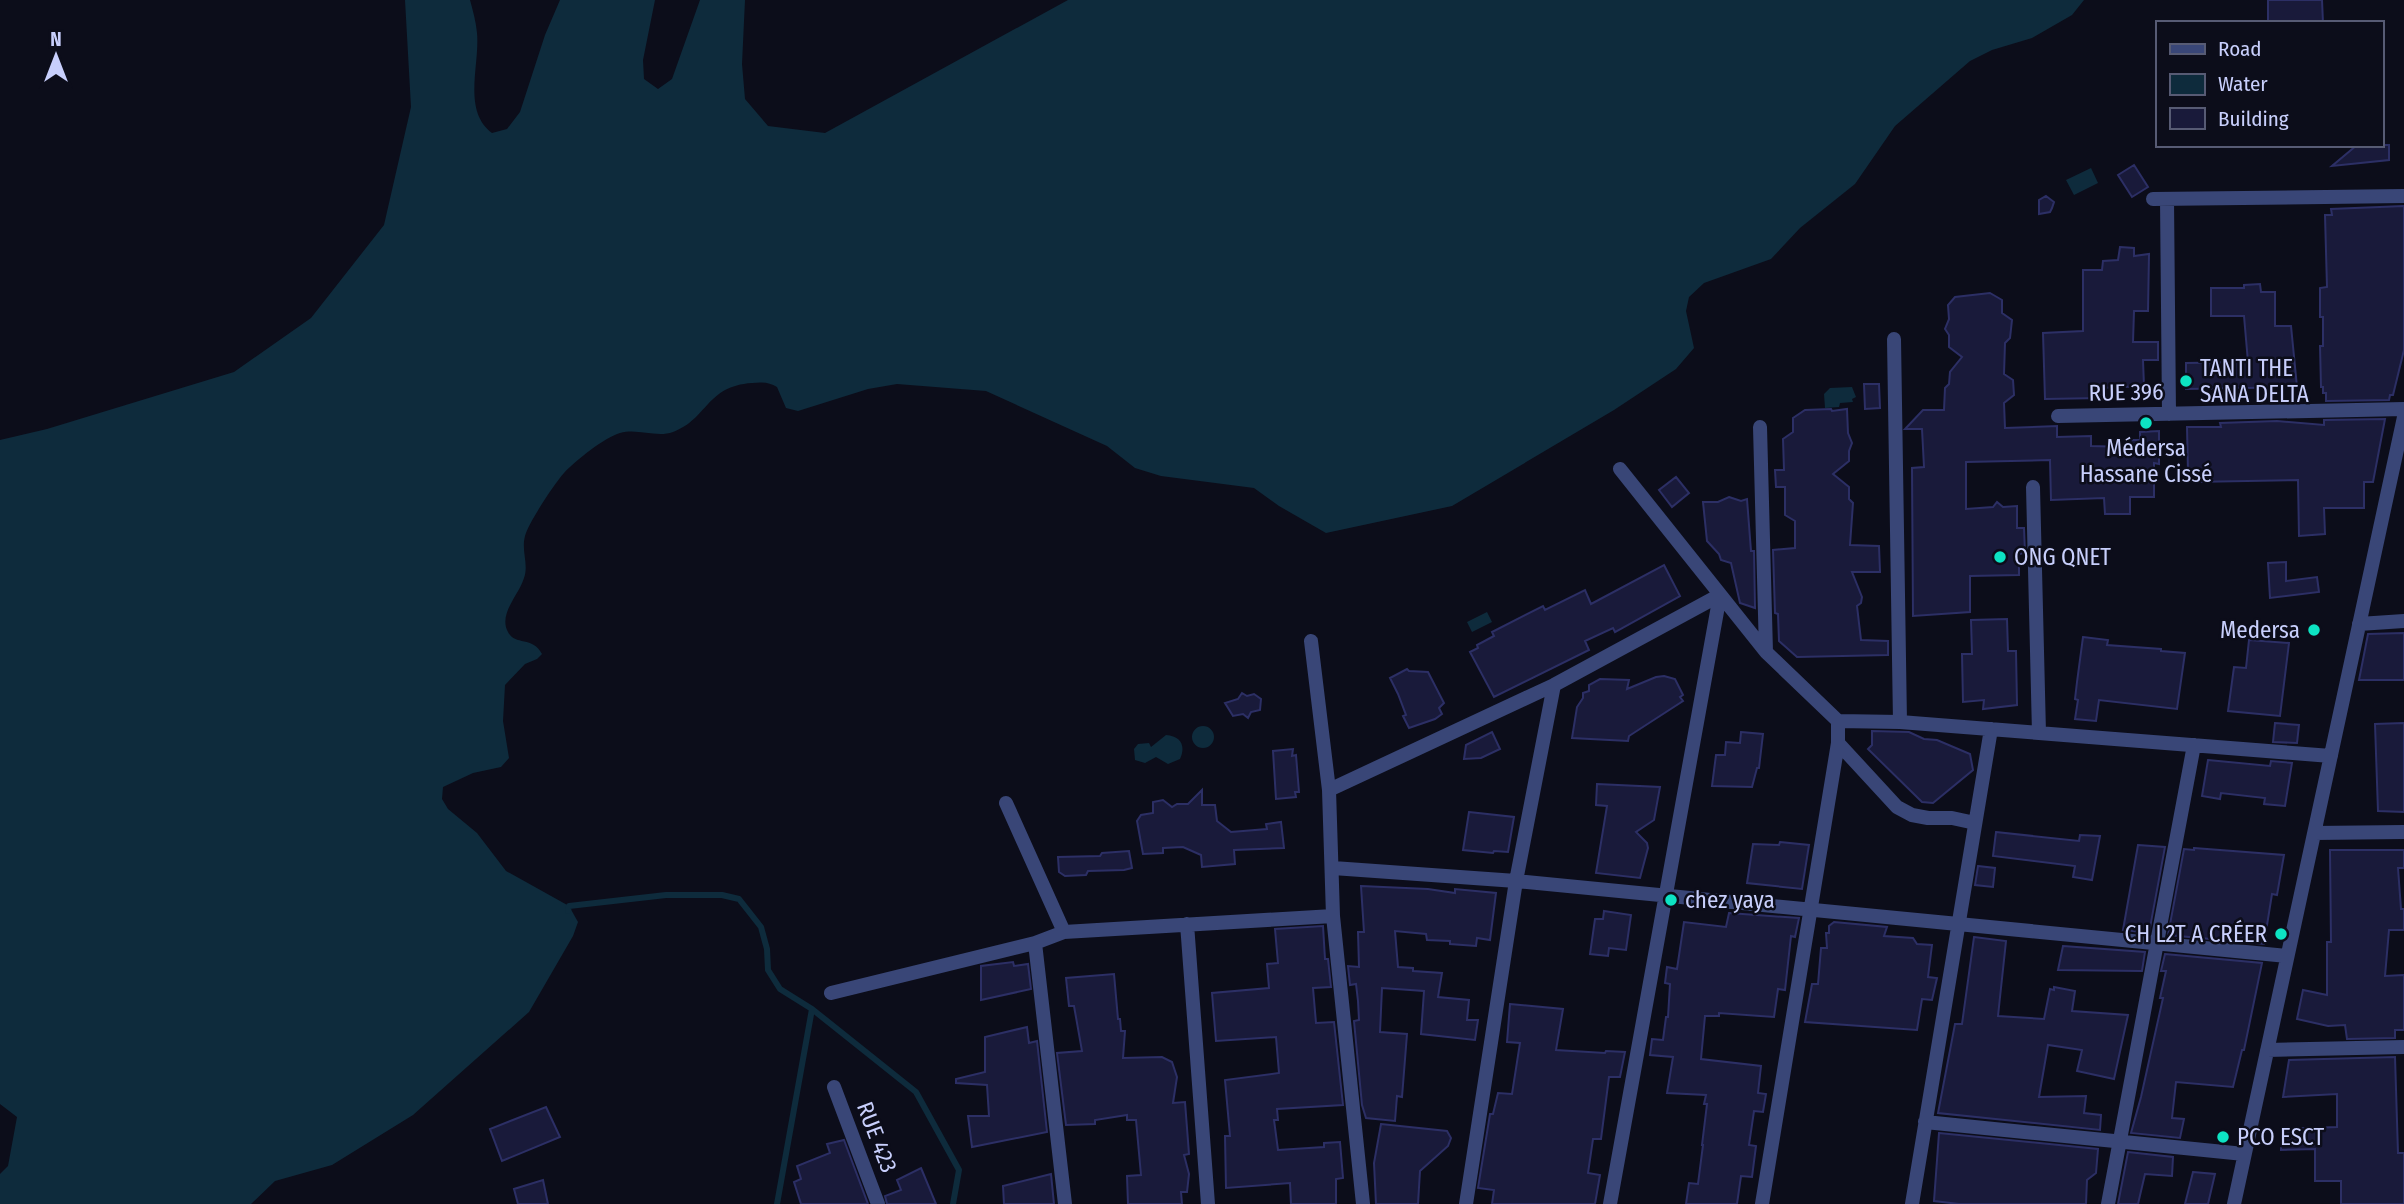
<svg xmlns="http://www.w3.org/2000/svg" width="2404" height="1204" font-family="'Fira Sans Condensed',sans-serif">
<style>
.water{fill:#0e2b3c}
.lines{fill:none;stroke-linecap:round;stroke-linejoin:round}
.stream{stroke:#0e2b3c;stroke-width:6}
.building{fill:#191a3a;stroke:#2c2f65;stroke-width:2}
.street{stroke:#394677;stroke-width:14}
.poi-dot{fill:#0de3c3;stroke:#0c0d1a;stroke-width:2.5}
.labels{text-anchor:middle;dominant-baseline:central;stroke-width:5;stroke-linejoin:round;paint-order:stroke}
.poi-label{font-size:23px;fill:#c8cffc;stroke:#0c0d1a;text-anchor:start}
.street-label{font-size:23px;fill:#c8cffc;stroke:#0c0d1a}
</style>
<rect width="100%" height="100%" fill="#0c0d1a"/>
<path class="water" d="M405,0H470C473,11 476,22 477,33C480,65 462,111 492,133L507,129L520,112L545,35L560,0H655L643,60L644,79L658,89L672,79L700,0H745L742,64L745,99L768,126L825,133L1068,0H2084L2072,15L2032,38L1992,50L1970,61L1895,126L1855,184L1800,228L1771,259L1704,283L1689,297L1686,311L1694,348L1676,369L1614,410L1452,506L1326,533L1279,506L1254,488L1161,476L1135,468L1107,446L986,391L897,384L868,389L798,411L786,408L777,387C769,382 761,382 752,383C706,386 708,419 673,432C656,438 638,428 620,433C605,437 575,461 564,473C554,484 529,522 525,536C521,551 529,564 524,578C519,595 498,614 508,632C515,646 533,636 542,654L537,659L525,664L505,685L503,721L509,758L501,767L473,773L443,787L442,799L448,809L477,833L506,871L569,906L578,922L573,936L529,1012L413,1115L332,1165L275,1181L251,1204H0V1174L8,1166L17,1117L0,1104V440L47,429L234,372L311,318L384,225L411,107Z
M2091,168L2098,183L2074,195L2066,180Z
M1852,387L1856,397L1852,399L1853,402L1840,403L1839,407L1825,408L1824,394L1830,388Z
M1487,612L1492,622L1472,632L1467,622Z
M1192 737a11 11 0 1 1 22 0a11 11 0 1 1-22 0Z
M1166,735C1181,736 1186,746 1180,759L1168,764L1156,757L1145,763L1135,760L1134,749L1138,744L1149,743L1151,747Z"/>
<g class="lines">
<path class="stream" d="M568,911L569,906L666,895H722L739,899L761,927L767,949L768,970L780,989L812,1009L916,1092L959,1170L953,1204
M777,1204L812,1009"/>
</g>
<path class="building" d="M2268,0H2322L2323,23H2268Z
M2357,145H2389V160L2332,166Z
M2134,165L2148,187L2132,197L2118,175Z
M2046,196L2054,202L2052,208L2050,212L2039,214V200Z
M2404,206V350L2393,395H2390L2389,400L2326,401V393H2323V387H2321L2320,346H2323V317H2320V288L2327,287L2325,215H2332L2331,209Z
M2120,247L2134,248V256L2149,254L2148,311H2134L2133,342H2158V360H2143L2144,386L2101,388V398L2045,399L2043,333L2083,331V270H2102L2103,261L2118,260Z
M2260,284L2261,292H2275V326H2291L2297,387L2186,389V363L2248,362L2244,316H2211V288H2244V285Z
M1990,293L2002,300V313L2012,320L2010,338L2005,343L2004,374L2013,380L2014,395L2004,403L2005,428L2057,426V437L2091,436V446L2127,447V440H2140V432L2159,431V464L2154,463V497H2130V514H2105L2104,498L2051,500L2050,460L1966,462V509L1993,507L1997,502L2003,507L2017,506V528H2024L2025,553L2019,554V575L1970,576V612L1913,616L1912,468L1924,467L1922,429H1905L1923,410H1944L1945,388L1949,384L1950,372L1962,357L1949,347V335L1945,329L1949,319L1948,305L1955,297Z
M1864,384H1879L1880,408L1865,409Z
M1831,409L1832,411L1847,409L1848,433L1852,443L1849,451V461L1833,474L1849,487V499L1853,503L1850,545L1879,546L1880,572H1852L1862,597L1861,603L1857,606L1861,640L1888,641V655L1797,657L1779,641L1778,614L1775,613L1773,550L1795,548V521L1785,515V487H1776L1775,470H1784L1783,439L1793,432V418L1805,410Z
M2385,419L2373,482H2364V508H2324L2325,534L2299,536L2298,480L2193,482V472H2188L2187,427H2221L2220,423L2277,421L2324,425V420Z
M1676,477L1689,493L1672,507L1659,490Z
M1729,497L1741,501L1747,499L1751,551H1754L1755,608L1740,603L1731,563L1721,560L1719,554L1707,541L1703,502H1718Z
M2286,562V581L2317,577L2319,592L2270,598L2268,563Z
M1664,565L1680,596L1615,632L1613,628L1585,641L1589,650L1494,697L1470,652L1478,648L1477,645L1494,636L1492,632L1543,606L1545,610L1585,590L1591,604Z
M2007,619L2008,651H2016L2017,705L1983,709L1984,700L1963,702L1962,654H1972L1971,620Z
M2404,633V680H2359L2368,634Z
M2083,637L2108,640L2107,645L2161,649V651L2185,653L2177,709L2099,700L2096,721L2075,719L2078,700L2075,699L2077,682Z
M2249,640L2289,643L2280,716L2228,711L2234,667L2246,668Z
M1407,669L1409,671L1428,672L1444,703L1439,708L1442,714L1435,719L1409,728L1403,716L1406,715L1398,694L1390,678Z
M1664,676L1675,679L1683,695L1680,697L1683,701L1629,736L1628,741L1572,738L1577,707L1583,698V693L1589,691V685L1600,679L1629,680L1627,689L1656,677Z
M1242,693L1247,696L1254,694L1261,699L1260,710L1251,712L1248,718L1243,714L1233,716L1225,703L1238,699Z
M2275,723L2299,725L2297,743L2273,742Z
M2404,723V812L2378,811L2375,724Z
M1872,731L1909,732L1924,739L1937,740L1970,754L1973,770L1933,803L1922,802L1868,749L1872,745Z
M1492,732L1500,749L1481,758L1464,759L1466,745Z
M1741,732L1763,734L1759,768H1757L1752,787L1712,786L1716,755H1725L1726,742L1740,743Z
M1293,749L1292,756L1296,755L1299,792H1295L1296,797L1276,799L1273,751Z
M2208,760L2270,766L2271,761L2292,763L2285,806L2264,804L2265,798L2221,793L2220,799L2202,796Z
M1597,784L1660,787L1654,820L1636,832L1647,843L1648,848L1640,878L1596,873L1607,806L1596,805Z
M1202,790V805H1215L1217,821L1231,832L1267,829L1266,824L1281,822L1284,848L1234,850L1235,864L1202,867L1201,855L1183,847L1163,848V853L1143,854L1137,821L1141,815L1153,813V802L1163,800L1172,807L1177,804H1188Z
M1469,812L1514,817L1508,852L1494,851L1493,853L1463,850Z
M1996,832L2079,841L2080,835L2100,836L2092,880L2073,877L2075,866L1993,856Z
M1780,842L1809,845L1802,889L1747,883L1753,844L1779,845Z
M2138,845L2165,847L2149,933L2123,930Z
M2194,848L2284,855L2277,895L2272,894L2264,944L2168,935L2184,849L2194,850Z
M2330,850H2404V868H2398L2401,909H2404V930H2389L2385,976L2404,975V1030H2395V1038L2347,1039L2345,1025L2328,1026L2297,1019L2303,990L2327,995V942H2331Z
M1129,851L1132,868L1124,870L1088,871L1086,875L1065,876L1059,872L1058,857L1100,856L1102,853Z
M1978,866L1995,868L1993,887L1975,885Z
M1361,886L1428,889L1455,893V889L1496,893L1490,940L1477,938L1476,946L1450,944V941L1427,940L1426,934L1395,931L1398,967L1413,968V971L1442,973L1438,997L1469,1000L1467,1020H1478L1475,1040L1421,1034L1424,991L1382,988L1380,1032L1407,1034L1402,1097L1397,1096L1395,1121L1366,1118L1362,1105L1354,1021L1359,1020L1358,1001L1356,984L1350,985L1348,966L1359,967L1358,932H1364Z
M1604,911L1631,915L1626,950L1609,948L1608,956L1590,954L1595,919H1603Z
M1729,913L1799,918L1795,937L1791,936L1785,990L1778,989L1774,1017L1719,1013V1016H1705L1701,1059L1761,1066L1758,1093L1766,1094L1763,1112L1754,1111L1749,1145L1756,1146L1752,1177L1741,1176L1737,1204H1686L1689,1183L1698,1184L1703,1145H1702L1707,1104H1704L1706,1095L1667,1093L1673,1057L1650,1055L1652,1039L1663,1040L1666,1017H1668L1670,984L1665,983L1667,967L1677,969L1684,922L1726,927Z
M1834,922L1887,927L1884,936L1913,938L1917,944L1932,945L1928,977L1937,978L1932,1000L1922,999L1917,1030L1805,1022L1812,984H1818L1821,948H1827L1826,933H1829V926Z
M1323,926L1325,959H1328L1331,987L1313,988L1316,1023L1334,1022L1343,1105L1277,1109L1278,1120H1274L1278,1150L1324,1147V1143L1340,1142L1343,1178L1336,1179V1204H1291L1290,1183L1226,1188L1225,1136H1230L1225,1080L1279,1073L1276,1037L1216,1041L1212,993L1269,988L1267,964L1278,963L1275,929Z
M1974,937L2006,941L1998,1016L2044,1019L2050,989L2054,990V987L2075,991L2072,1011L2128,1015L2114,1079L2077,1071L2082,1050L2048,1045L2039,1097L2086,1096L2084,1113L2101,1115L2100,1130L1938,1113L1955,1024H1962Z
M2063,946L2145,952L2142,971L2058,970Z
M2165,954L2262,963L2244,1050H2242L2233,1087L2176,1082L2172,1118L2184,1119L2180,1138L2131,1133L2141,1097L2163,998H2160L2166,971H2161Z
M1013,962L1014,966L1028,964L1031,989L981,1000V966Z
M1114,974L1118,1019H1120L1121,1031H1125L1123,1058L1162,1057L1172,1062L1177,1077L1173,1103L1185,1102L1189,1154L1184,1155L1189,1174L1187,1192H1181L1182,1204H1128L1127,1176L1141,1175L1136,1120H1127V1115L1095,1120V1124L1066,1125L1057,1053L1082,1051L1074,1006H1069L1066,978Z
M1510,1004L1563,1009L1556,1050L1605,1053L1606,1051L1625,1052L1620,1077H1609L1601,1139H1593L1588,1173L1600,1175L1595,1204H1492L1494,1190L1478,1188L1490,1114H1493L1498,1093L1512,1094L1520,1043L1507,1042Z
M1027,1027L1029,1043L1037,1041L1047,1132L972,1147L968,1116H989L987,1085L956,1083V1079L985,1072V1037Z
M2395,1057L2398,1153H2404V1204H2341V1181H2315V1149L2281,1150L2282,1129L2337,1127V1094L2283,1097L2289,1060Z
M546,1107L560,1137L502,1161L490,1129Z
M1381,1124L1447,1131L1451,1138L1448,1146L1420,1171L1418,1204H1376L1374,1163Z
M1939,1133L2098,1149L2096,1173L2087,1180L2086,1204H1959L1934,1201Z
M844,1140L868,1204H801L794,1182L801,1179L797,1166L830,1153L827,1144Z
M2128,1152L2173,1157L2172,1176L2145,1174L2138,1204H2118Z
M921,1168L936,1204H887L885,1196L901,1190L897,1180Z
M2193,1172L2215,1174L2208,1204H2185Z
M1051,1174L1054,1204H1004L1003,1186Z
M543,1180L548,1204H518L514,1189Z"/>
<g class="lines">
<path class="street" d="M2153,199L2404,196
M2167,199L2169,414
M1894,339L1900,722
M2058,416L2404,409
M1760,427L1766,652
M1620,469L1766,652L1838,721L1900,722L2331,756
M2033,487L2039,733
M2359,624L2404,621
M1311,641L1329,790L1333,916L1363,1204
M1838,743L1897,807L1912,815L1928,818H1952L1975,823
M1329,790L1554,685L1720,595
M1006,803L1064,932
M2314,833L2404,832
M1333,868L1516,881L2287,956
M1187,924L1208,1204
M1035,943L1065,1204
M831,993L1035,943L1064,932L1333,916
M2267,1050L2404,1047
M834,1087L878,1204
M1925,1122L2244,1154
M1466,1204L1516,881L1554,685
M1610,1204L1720,595
M1762,1204L1838,743V721
M1912,1204L1991,729
M2108,1204L2194,745
M2234,1204L2404,417"/>
</g>
<g class="poi-dot">
<circle cx="2186" cy="381" r="7"/>
<circle cx="2146" cy="423" r="7"/>
<circle cx="2000" cy="557" r="7"/>
<circle cx="2314" cy="630" r="7"/>
<circle cx="1671" cy="900" r="7"/>
<circle cx="2281" cy="934" r="7"/>
<circle cx="2223" cy="1137" r="7"/>
</g>
<g class="labels">
<g class="poi-label">
<text x="2200" y="368">TANTI THE<tspan x="2200" dy="26">SANA DELTA</tspan></text>
<text x="2146" y="448" text-anchor="middle">Médersa<tspan x="2146" dy="26">Hassane Cissé</tspan></text>
<text x="2014" y="557">ONG QNET</text>
<text x="2300" y="630" text-anchor="end">Medersa</text>
<text x="1685" y="900">chez yaya</text>
<text x="2267" y="934" text-anchor="end">CH L2T A CRÉER</text>
<text x="2237" y="1137">PCO ESCT</text>
</g>
<g class="street-label">
<text transform="translate(2126 392) rotate(-1)">RUE 396</text>
<text transform="translate(877 1137) rotate(69)">RUE 423</text>
</g>
</g>
<rect x="2156" y="21" width="228" height="126" fill="#0c0d1a" stroke="#575b74" stroke-width="2"/>
<rect x="2170" y="44" width="35" height="10" fill="#394677" stroke="#575b74" stroke-width="2"/>
<text x="2218" y="56" font-size="21" fill="#c8cffc">Road</text>
<rect x="2170" y="74" width="35" height="21" fill="#0e2b3c" stroke="#575b74" stroke-width="2"/>
<text x="2218" y="91" font-size="21" fill="#c8cffc">Water</text>
<rect x="2170" y="108" width="35" height="21" fill="#191a3a" stroke="#575b74" stroke-width="2"/>
<text x="2218" y="126" font-size="21" fill="#c8cffc">Building</text>
<g transform="translate(56 56)" stroke="#0c0d1a" stroke-width="5" paint-order="stroke">
<path d="M0-5L12 26L0 18L-12 26Z" fill="#c8cffc"/>
<text y="-10" font-size="19" font-weight="bold" text-anchor="middle" fill="#c8cffc">N</text>
</g>
</svg>
